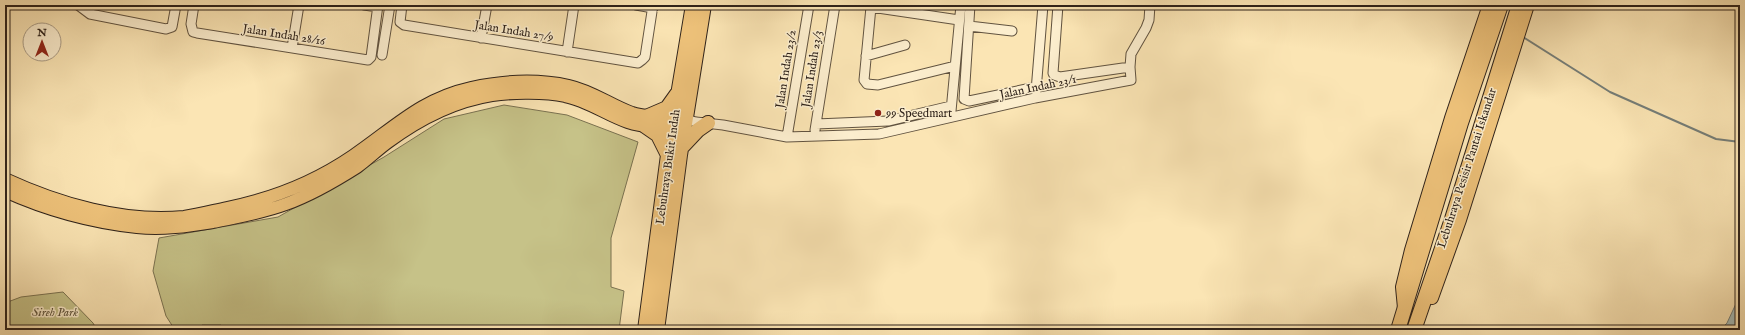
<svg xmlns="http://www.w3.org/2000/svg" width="1745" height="335" font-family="'IM FELL English',serif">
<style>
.green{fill:#c6c288;stroke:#7a7251}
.water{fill:#a5bcb9;stroke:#757e79}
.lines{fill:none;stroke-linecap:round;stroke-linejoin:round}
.stream{stroke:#757e79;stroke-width:2}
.minor-casing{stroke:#615340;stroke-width:11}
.major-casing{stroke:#2e221a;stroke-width:14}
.highway-casing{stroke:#2e221a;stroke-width:16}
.minor{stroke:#fceece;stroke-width:9}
.major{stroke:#eec27a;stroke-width:12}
.highway{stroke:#eec27a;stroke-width:14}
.poi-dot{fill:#8f2418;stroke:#fceece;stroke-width:1.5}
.labels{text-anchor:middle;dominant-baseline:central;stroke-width:3;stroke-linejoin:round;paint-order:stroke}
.street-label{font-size:12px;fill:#2e221a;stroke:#fceece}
.poi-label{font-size:12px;fill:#2e221a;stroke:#fceece;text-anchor:start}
.park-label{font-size:12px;font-style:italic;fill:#5c523b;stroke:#fceece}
</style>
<rect width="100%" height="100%" fill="#fbe5b4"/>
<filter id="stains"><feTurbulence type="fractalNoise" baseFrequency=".005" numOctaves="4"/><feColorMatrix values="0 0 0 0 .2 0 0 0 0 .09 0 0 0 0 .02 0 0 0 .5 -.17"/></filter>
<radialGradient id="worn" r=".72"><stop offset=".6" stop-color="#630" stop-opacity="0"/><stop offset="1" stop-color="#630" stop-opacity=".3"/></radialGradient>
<path class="green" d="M504,105L567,115L638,142L611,238V287L624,291L619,330H222L221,325H202V330H175L166,316L153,271L159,238L278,217L384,157L444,119Z
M63,292L93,323L97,330H5V303L21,297Z"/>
<path class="water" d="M1740,295V330H1720L1727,323Z"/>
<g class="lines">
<path class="stream" d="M1475,5L1482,10
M1523,37L1610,92L1716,139L1740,142"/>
<g class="minor-casing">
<path id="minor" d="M78,5L90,14L166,29L172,27L176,5
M194,5L191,24L193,32L197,33L368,60L371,57L378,5
M364,5L378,7
M402,5L400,22L404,25L638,63L642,60L645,57L653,5
M636,5L653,8
M970,5L964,99L969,101L1036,87
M1058,5L1053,73L1054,75L1060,77L1130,67
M969,26L1012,31
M481,38L487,5
M292,48L299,5
M567,52L574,5
M382,55L390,5
M866,56L905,45
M955,66L878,85L867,84L864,80L871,7L959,20
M1036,91L1043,5
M951,111L961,5
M685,119L696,122L723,125L787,137L879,134L1035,98L1131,80L1130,67L1131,54L1146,28L1149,20L1150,5
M816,124L888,121L951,106
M815,130L835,5
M787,137L809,5"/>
</g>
<g class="major-casing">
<path id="major" d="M5,179C59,204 124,223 184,217C198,215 213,211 227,208C272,199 315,182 353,156C394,128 421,99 471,88C503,81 537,79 569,86C592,91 610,105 632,113C648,118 665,118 682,119
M5,191C47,210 91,222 137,227C162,230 188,226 213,222C237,217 262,213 286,204C311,195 335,181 357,167C368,159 377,150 388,142C419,119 454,101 492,95C512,92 546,92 565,96C587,100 607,115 628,122C646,128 664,127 682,127
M1432,298L1460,220L1528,5
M1404,308L1402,287L1411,250L1451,118L1489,5"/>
</g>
<g class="highway-casing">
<path id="highway" d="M646,117L667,108L677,94
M645,126L658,135L668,155
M681,148L698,130L708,123
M645,330L668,155L693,5
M657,330L680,155L704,5
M1398,330L1461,123L1501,5
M1414,330L1452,219L1519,5"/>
</g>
<use href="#minor" class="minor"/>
<use href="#major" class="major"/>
<use href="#highway" class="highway"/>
</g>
<circle class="poi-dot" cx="878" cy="113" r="4"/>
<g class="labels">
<g class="street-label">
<text transform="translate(514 31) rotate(9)">Jalan Indah 27/9</text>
<text transform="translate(284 35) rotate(9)">Jalan Indah 28/16</text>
<text transform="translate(786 69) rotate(-81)">Jalan Indah 23/2</text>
<text transform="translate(812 69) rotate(-81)">Jalan Indah 23/3</text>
<text transform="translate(1038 87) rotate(-12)">Jalan Indah 23/1</text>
<text transform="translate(668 167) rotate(-82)">Lebuhraya Bukit Indah</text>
<text transform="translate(1467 168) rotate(-72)">Lebuhraya Pesisir Pantai Iskandar</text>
</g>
<g class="poi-label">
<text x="886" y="113">99 Speedmart</text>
</g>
<g class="park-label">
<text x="55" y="312">Sireh Park</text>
</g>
</g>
<rect width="1745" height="335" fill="none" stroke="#fbe5b4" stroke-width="20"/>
<rect x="6" y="6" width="1733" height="323" fill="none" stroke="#2e221a" stroke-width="2"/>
<rect x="10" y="10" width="1725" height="315" fill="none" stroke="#2e221a"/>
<g transform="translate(42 42)"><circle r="19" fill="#fceece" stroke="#aa9c86"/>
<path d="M0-3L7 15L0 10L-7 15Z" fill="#8f2418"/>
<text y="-6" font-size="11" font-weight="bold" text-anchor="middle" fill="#2e221a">N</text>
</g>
<rect width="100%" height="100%" filter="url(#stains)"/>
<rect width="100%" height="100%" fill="url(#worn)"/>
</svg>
